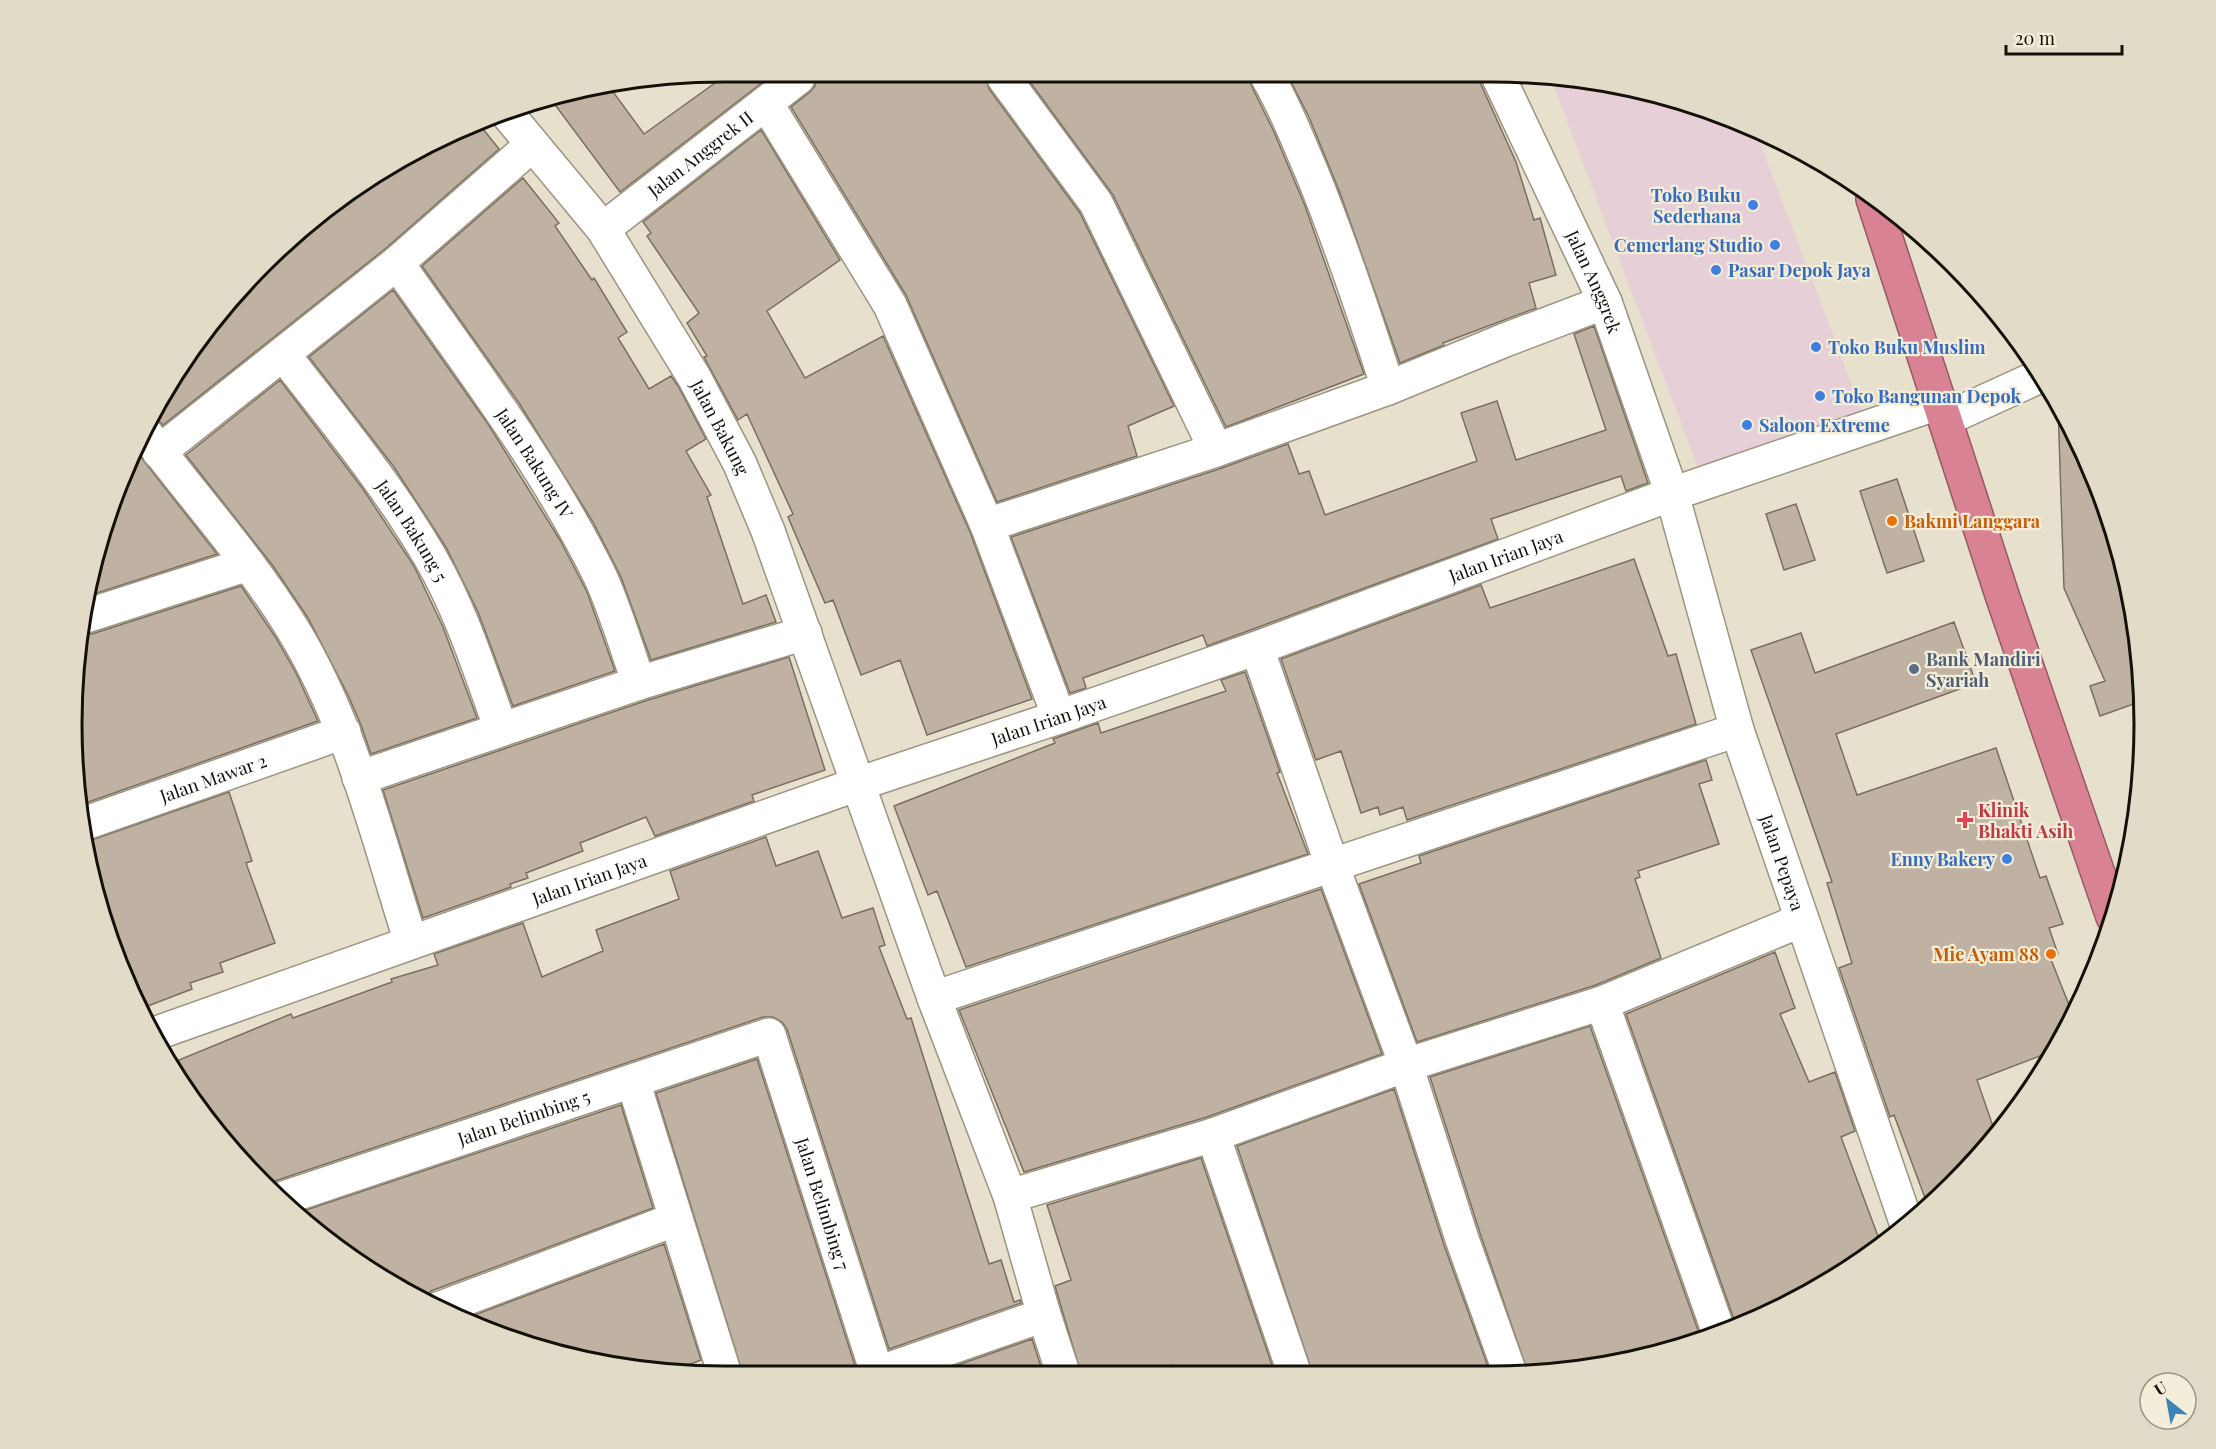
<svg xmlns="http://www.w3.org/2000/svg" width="2216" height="1449" font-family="'Playfair Display',serif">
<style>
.commercial{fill:#e7cfd8}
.building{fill:#c0b2a2;stroke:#7b6e60;stroke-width:1.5}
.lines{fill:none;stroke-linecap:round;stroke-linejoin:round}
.minor-casing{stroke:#9a9481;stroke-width:36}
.highway-casing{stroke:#935a64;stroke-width:36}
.minor{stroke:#fff;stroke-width:33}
.highway{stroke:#d88294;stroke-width:33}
.shop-dot{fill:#3f7fe0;stroke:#f4edd9;stroke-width:2}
.food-dot{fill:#e8710a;stroke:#f4edd9;stroke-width:2}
.service-dot{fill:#5c6f8a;stroke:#f4edd9;stroke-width:2}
.health-dot{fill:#e0444e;stroke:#f4edd9;stroke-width:2}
.labels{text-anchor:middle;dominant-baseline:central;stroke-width:4.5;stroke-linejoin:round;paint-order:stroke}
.street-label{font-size:18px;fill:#13110a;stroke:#f4edd9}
.shop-label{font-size:18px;font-weight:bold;fill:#366cbe;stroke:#f4edd9;text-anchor:start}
.food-label{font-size:18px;font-weight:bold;fill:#c56008;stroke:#f4edd9;text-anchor:start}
.service-label{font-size:18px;font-weight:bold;fill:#4e5e75;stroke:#f4edd9;text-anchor:start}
.health-label{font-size:18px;font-weight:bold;fill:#be3a42;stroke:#f4edd9;text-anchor:start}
.rim{fill:none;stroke:#13110a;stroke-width:3}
</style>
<rect width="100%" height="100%" fill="#e7e0cc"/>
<path class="commercial" d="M1551,78H1577L1742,122L1755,129L1862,412L1700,474Z"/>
<path class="building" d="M722,78H768L620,192L550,98L608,85L644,134Z
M816,78H986L989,89L1080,213L1174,406L1128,426L1137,456L997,502L906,295L791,107L810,92L815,86Z
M1027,78H1249L1252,87L1274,132L1305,206L1364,374L1226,427L1113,195Z
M1289,78H1478L1516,162L1534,220L1540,218L1556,275L1529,283L1536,308L1443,343L1444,345L1400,363L1340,193L1309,117Z
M479,124L499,149L385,249L163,425L152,414L159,399L207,327L294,234L362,182Z
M761,130L840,260L767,311L805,378L883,336L970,532L1032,699L927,735L900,660L861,675L833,600L825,603L788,517L793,514L747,414L738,420L704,357L707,356L687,323L699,313L647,236L651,233L643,222Z
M523,178L559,223L555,226L592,280L594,278L627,332L618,338L649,389L671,376L678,386L706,439L686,451L711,495L707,497L743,604L766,595L776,622L651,660L621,577L593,522L519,403L422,266Z
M393,290L488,424L560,540L587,592L615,671L513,706L478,612L446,547L394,467L309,357Z
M1594,326L1648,483L1626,491L1621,476L1491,519L1498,539L1207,646L1203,635L1083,678L1086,688L1070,693L1011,537L1222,468L1288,444L1299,474L1309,471L1325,515L1477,461L1461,413L1497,401L1516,460L1606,430L1574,334Z
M280,380L363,489L414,566L443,627L477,718L371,754L361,725L348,695L308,618L273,566L186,455Z
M2058,406L2077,436L2122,555L2143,681L2142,701L2100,716L2090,686L2105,681L2064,588Z
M136,451L217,554L91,595L107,514Z
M1897,479L1924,561L1887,573L1860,491Z
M1796,504L1815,560L1784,570L1766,514Z
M1634,559L1668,656L1676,654L1696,724L1407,820L1403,807L1380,815L1378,807L1361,813L1341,751L1316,760L1281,659L1481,585L1490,608Z
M241,586L276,638L296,673L318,721L80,805L73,768V682L83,634H92Z
M1954,622L1976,683L1836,734L1857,795L1996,748L2040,878L2046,876L2063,924L2049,928L2058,954L2050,957L2073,1015L2058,1049L1977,1080L1996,1135L1982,1154L1928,1206L1894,1115L1890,1117L1839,968L1852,963L1827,883L1832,882L1751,650L1801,633L1815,673Z
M789,657L825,770L752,795L754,801L655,836L646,817L580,843L583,851L526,873L528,878L510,884L511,887L423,918L383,790L645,701Z
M1245,672L1280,772L1277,773L1308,854L966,967L937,891L928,895L894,806L1055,743L1053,739L1098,723L1101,733L1226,691L1221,680Z
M1706,760L1712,780L1699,784L1719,844L1638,871L1640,877L1635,879L1661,958L1596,985L1417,1042L1359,884L1421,863L1419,856Z
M229,792L252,861L246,863L275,943L220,963L223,972L190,983L192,989L140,1009L122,975L94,893L86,842Z
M766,837L776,866L818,851L842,918L873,908L885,945L879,947L907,1019L911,1018L989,1264L1001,1260L1014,1302L1020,1300L1021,1303L889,1349L787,1029L782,1022L773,1017H763L275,1181L268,1186L182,1087L169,1064L291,1014L293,1018L392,982L391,979L438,965L434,954L523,923L542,977L603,951L596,930L679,899L670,871Z
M1321,889L1382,1054L1207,1117L1024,1172L959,1010Z
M1775,952L1795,1008L1780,1014L1809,1082L1835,1072L1855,1131L1841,1137L1882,1247L1780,1310L1736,1325L1626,1014Z
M1590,1026L1699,1333L1689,1336L1692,1343L1660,1355L1529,1376L1480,1233L1430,1077Z
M757,1059L857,1372H742L656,1093Z
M1394,1089L1444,1245L1491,1375H1313L1237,1146Z
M621,1105L653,1208L431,1291L422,1301L398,1289L294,1214Z
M1201,1158L1275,1374H1176L1173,1365L1148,1374H1081L1055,1286L1071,1280L1047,1205Z
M664,1244L701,1360L670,1372L640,1371L474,1327L461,1320Z
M1032,1339L1043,1373H935Z"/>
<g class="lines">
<g class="minor-casing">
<g id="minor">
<path d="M1004,78L1096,203L1216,450"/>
<path d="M1268,78C1286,108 1298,141 1312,173C1341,244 1365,316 1388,388"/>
<path id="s1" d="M1499,78L1605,302L1672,494L1737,730L1907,1225"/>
<path d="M766,103L890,305L987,525L1059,717"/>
<path id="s2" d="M505,111L603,229L694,377L740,464L768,531L934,998L1010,1196L1044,1315L1063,1373"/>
<path id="s3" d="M603,229L798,78"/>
<path id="s4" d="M397,263C467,363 543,462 598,572C614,604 626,648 639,683"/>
<path id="s5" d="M283,354C334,420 388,485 430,557C461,610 480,671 501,729"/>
<path d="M1946,419L2040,376"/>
<path d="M144,431C193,497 249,558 292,628C351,724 377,836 411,942"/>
<path d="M159,452L397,263L532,145"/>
<path d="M987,525L1216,450L1388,388L1505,340L1605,302"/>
<path d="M86,616L248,564"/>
<path d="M1257,648L1332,865L1406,1065L1462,1239L1511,1376"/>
<path d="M359,778L639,683L805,633"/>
<path id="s6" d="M83,824L344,732"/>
<path d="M934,998L1737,730"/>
<path d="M1602,1003L1719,1333"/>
<path id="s7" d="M154,1034L858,784L1059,717L1257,648L1672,494L1941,402"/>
<path d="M633,1081L724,1372"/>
<path d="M1213,1135L1295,1375"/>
<path d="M1010,1196L1213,1135L1406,1065L1602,1003L1802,920"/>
<path id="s8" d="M281,1199L769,1035L877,1373"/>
<path d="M438,1309L676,1219"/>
<path d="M878,1373L1044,1315"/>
</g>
</g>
<g class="highway-casing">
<path id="highway" d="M1873,199L2003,598L2113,917"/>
</g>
<use href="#minor" class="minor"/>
<use href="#highway" class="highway"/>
</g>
<g class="shop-dot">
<circle cx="1753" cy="205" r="6"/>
<circle cx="1775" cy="245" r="6"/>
<circle cx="1716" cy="270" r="6"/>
<circle cx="1816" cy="347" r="6"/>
<circle cx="1820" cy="396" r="6"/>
<circle cx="1747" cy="425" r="6"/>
<circle cx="2007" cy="859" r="6"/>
</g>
<g class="food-dot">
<circle cx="1892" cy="521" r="6"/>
<circle cx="2051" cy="954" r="6"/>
</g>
<circle class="service-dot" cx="1914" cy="669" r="6"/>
<path class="health-dot" d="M1962 811h6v6h6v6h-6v6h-6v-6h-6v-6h6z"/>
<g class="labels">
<g class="street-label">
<text stroke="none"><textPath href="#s3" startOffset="123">Jalan Anggrek II</textPath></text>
<text stroke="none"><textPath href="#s1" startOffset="225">Jalan Anggrek</textPath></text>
<text stroke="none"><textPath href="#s2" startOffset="384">Jalan Bakung</textPath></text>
<text stroke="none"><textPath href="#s4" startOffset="243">Jalan Bakung IV</textPath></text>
<text stroke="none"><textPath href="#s5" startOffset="219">Jalan Bakung 5</textPath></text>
<text stroke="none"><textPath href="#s7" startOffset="1434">Jalan Irian Jaya</textPath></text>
<text stroke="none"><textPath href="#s7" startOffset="948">Jalan Irian Jaya</textPath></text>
<text stroke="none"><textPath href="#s6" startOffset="138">Jalan Mawar 2</textPath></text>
<text stroke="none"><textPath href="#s1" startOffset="836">Jalan Pepaya</textPath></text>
<text stroke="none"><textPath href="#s7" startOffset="462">Jalan Irian Jaya</textPath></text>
<text stroke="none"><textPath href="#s8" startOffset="256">Jalan Belimbing 5</textPath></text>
<text stroke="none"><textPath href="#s8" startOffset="692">Jalan Belimbing 7</textPath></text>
</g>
<g class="shop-label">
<text x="1741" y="195" text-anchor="end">Toko Buku<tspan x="1741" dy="21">Sederhana</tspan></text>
<text x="1763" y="245" text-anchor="end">Cemerlang Studio</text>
<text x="1728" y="270">Pasar Depok Jaya</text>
<text x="1828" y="347">Toko Buku Muslim</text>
<text x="1832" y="396">Toko Bangunan Depok</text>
<text x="1759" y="425">Saloon Extreme</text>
<text x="1995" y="859" text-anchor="end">Enny Bakery</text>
</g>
<g class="food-label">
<text x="1904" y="521">Bakmi Langgara</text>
<text x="2039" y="954" text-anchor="end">Mie Ayam 88</text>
</g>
<g class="service-label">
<text x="1926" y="659">Bank Mandiri<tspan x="1926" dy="21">Syariah</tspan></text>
</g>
<g class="health-label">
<text x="1978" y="810">Klinik<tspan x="1978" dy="21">Bhakti Asih</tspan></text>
</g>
</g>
<path d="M0 0H2216V1449H0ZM724 82H1492A642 642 0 0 1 2134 724V724A642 642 0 0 1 1492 1366H724A642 642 0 0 1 82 724V724A642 642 0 0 1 724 82Z" fill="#e2dbc8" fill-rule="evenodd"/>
<path class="rim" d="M724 82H1492A642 642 0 0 1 2134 724V724A642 642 0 0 1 1492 1366H724A642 642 0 0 1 82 724V724A642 642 0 0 1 724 82Z"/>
<g transform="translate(2168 1401) rotate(329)"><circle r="28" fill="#f4edd9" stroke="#9a9586" stroke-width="1.5"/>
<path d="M0-4.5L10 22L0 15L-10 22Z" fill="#3c84b8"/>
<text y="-9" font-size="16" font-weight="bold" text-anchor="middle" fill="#13110a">U</text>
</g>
<path d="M2006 45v9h116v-9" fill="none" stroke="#13110a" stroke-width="3"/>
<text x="2015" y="45" font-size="18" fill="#13110a" stroke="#f4edd9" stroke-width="4.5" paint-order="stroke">20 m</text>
</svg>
